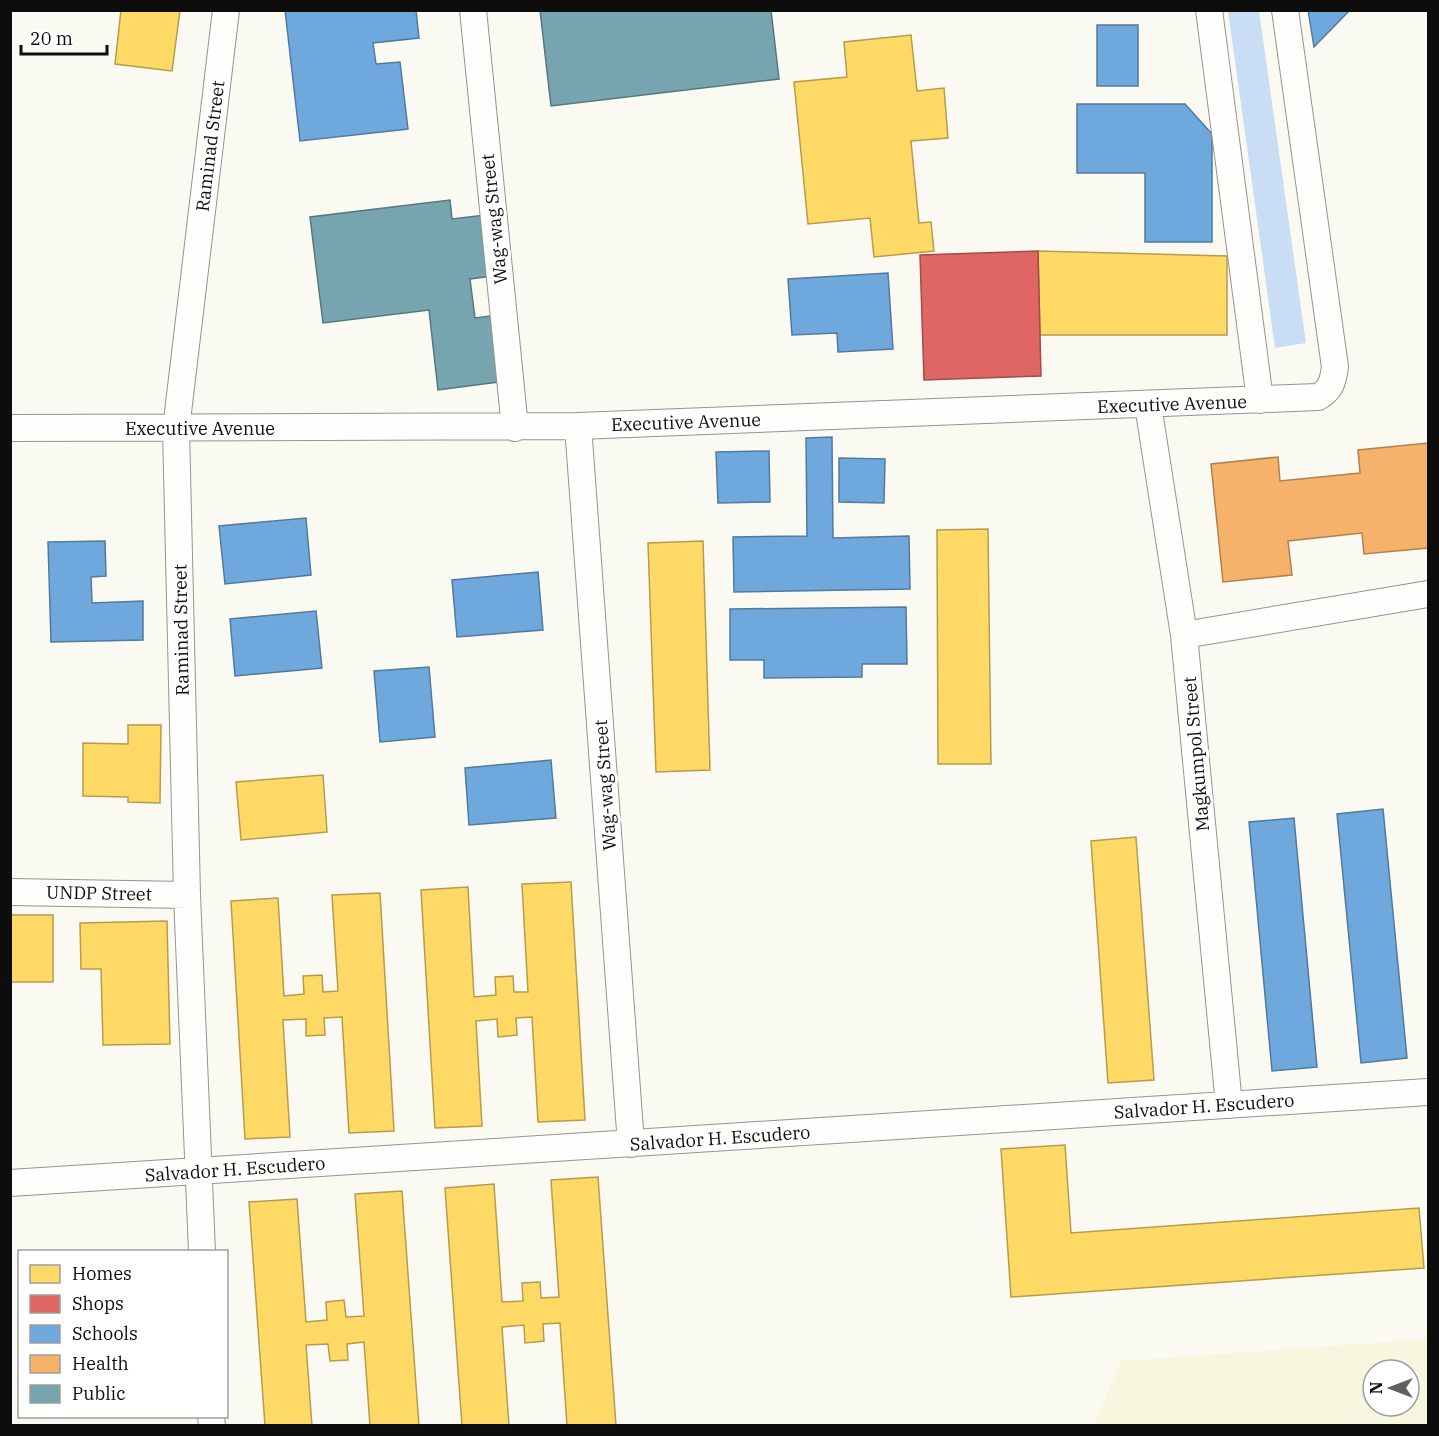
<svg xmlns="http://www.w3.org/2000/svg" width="1439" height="1436" font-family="'IBM Plex Serif',serif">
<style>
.farmland{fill:#f6f7de;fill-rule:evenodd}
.water{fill:#c9def4}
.homes{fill:#ffd966;stroke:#b69c4b;stroke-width:1.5}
.shops{fill:#e06666;stroke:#a14b4b;stroke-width:1.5}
.schools{fill:#6fa8dc;stroke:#527a9e;stroke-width:1.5}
.health{fill:#f6b26b;stroke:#b0804f;stroke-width:1.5}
.public{fill:#76a5af;stroke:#56777e;stroke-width:1.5}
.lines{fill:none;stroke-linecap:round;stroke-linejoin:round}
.street-casing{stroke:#949490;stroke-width:28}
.street{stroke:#fefefd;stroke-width:26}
.labels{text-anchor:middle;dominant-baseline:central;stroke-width:6;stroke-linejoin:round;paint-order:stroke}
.street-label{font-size:18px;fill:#0d0d0d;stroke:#fff}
</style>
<rect width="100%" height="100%" fill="#fbfaf2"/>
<path class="farmland" d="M1428,1339V1425H1094L1121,1361ZM1373,1370H1409V1406H1373Z"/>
<path class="water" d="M1228,11H1259L1306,343L1275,348Z"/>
<path class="homes" d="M121,10H180L172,71L115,64Z
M911,35L917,91L944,88L948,138L911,141L919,223L931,222L934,251L874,257L870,218L808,224L794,82L847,77L844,42Z
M1038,251L1227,256V335H1040Z
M988,529L991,764H938L937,530Z
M703,541L710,770L656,772L648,543Z
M128,725H161L160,803L128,802V797L83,796V743L128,744Z
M323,775L327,832L241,840L236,782Z
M1136,837L1154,1080L1108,1083L1091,841Z
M571,882L585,1120L538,1122L532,1017L516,1018L517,1035L498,1037L497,1019L476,1021L482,1126L435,1128L421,890L468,887L474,997L496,995L495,977L513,976L514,992H528L522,884Z
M380,893L394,1131L349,1133L342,1017L324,1018L325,1035L306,1036V1019L283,1020L290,1137L245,1139L231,901L278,898L284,996L304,994L303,976L322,975L323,992L338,991L332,895Z
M10,915H53V982H10Z
M167,921L170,1044L103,1045L101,969H81L80,923Z
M1065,1145L1071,1233L1419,1208L1424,1268L1011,1297L1001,1149Z
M598,1177L616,1426H567L560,1323L543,1324L544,1341L525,1343L524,1325L502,1327L509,1426H462L445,1188L494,1184L502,1302L523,1301L522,1283L540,1282L541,1298L559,1297L551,1180Z
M402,1191L419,1426H370L364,1342L347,1344L348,1360L330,1361L328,1344L306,1345L312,1426H265L249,1202L297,1199L306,1322L327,1320L326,1302L344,1300L346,1317L364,1316L355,1194Z"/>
<path class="shops" d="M1038,251L1041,376L924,380L920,255Z"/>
<path class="schools" d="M285,10H416L419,38L373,43L376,64L400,62L408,129L300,141Z
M1308,10H1350L1314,47Z
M1097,25H1138V86H1097Z
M1077,104H1185L1212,134V242H1145V173H1077Z
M888,273L893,349L838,352L837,333L792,335L788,279Z
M832,437L833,538L909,536L910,589L734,592L733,537L807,536L806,438Z
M769,451L770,502L718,503L716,452Z
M839,458L885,459L884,503L839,502Z
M306,518L311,575L225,584L219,526Z
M105,541L106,576L91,577L92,603L143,601V640L51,642L48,542Z
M538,572L543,630L457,637L452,580Z
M906,607L907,664H862V677L764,678V660H730V609Z
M316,611L322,668L235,676L230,619Z
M429,667L435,737L380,742L374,671Z
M551,760L556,818L469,825L465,768Z
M1383,809L1407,1058L1361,1063L1337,814Z
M1294,818L1317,1067L1272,1071L1249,822Z"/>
<path class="health" d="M1428,443V548L1364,554L1362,533L1288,541L1292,575L1223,582L1211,464L1278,457L1280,481L1360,473L1358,450Z"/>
<path class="public" d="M540,10H771L779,79L551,106Z
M450,200L452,219L485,215L492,276L470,279L475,318L498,315L506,381L438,390L429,310L323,323L310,217Z"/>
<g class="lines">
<g class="street-casing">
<path id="street" d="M473,10L515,428
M1209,10L1260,400
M1148,405L1184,635L1229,1105
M578,426L631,1144
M10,428L578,426L1318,397C1331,390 1333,381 1335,367L1285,10
M1184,635L1428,594
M10,892L187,895
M10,1183L1428,1092
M202,1252L187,895L176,429L226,10
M211,1416L212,1426"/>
</g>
<use href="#street" class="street"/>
</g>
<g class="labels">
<g class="street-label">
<text transform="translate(210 146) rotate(-83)">Raminad Street</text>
<text transform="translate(494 219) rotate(-96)">Wag-wag Street</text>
<text transform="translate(1172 404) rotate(-2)">Executive Avenue</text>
<text transform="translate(686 422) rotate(-2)">Executive Avenue</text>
<text x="200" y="428">Executive Avenue</text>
<text transform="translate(181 630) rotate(-91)">Raminad Street</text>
<text transform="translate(1196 754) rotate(-95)">Magkumpol Street</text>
<text transform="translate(605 785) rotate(-94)">Wag-wag Street</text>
<text transform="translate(99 893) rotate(1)">UNDP Street</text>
<text transform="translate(1204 1106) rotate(-4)">Salvador H. Escudero</text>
<text transform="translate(720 1138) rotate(-4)">Salvador H. Escudero</text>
<text transform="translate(235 1169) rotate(-4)">Salvador H. Escudero</text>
</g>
</g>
<rect width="1439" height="1436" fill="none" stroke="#0d0d0d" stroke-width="24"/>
<rect x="18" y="1250" width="210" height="168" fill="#ffffff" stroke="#9e9e9e" stroke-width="1.5"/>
<rect x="30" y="1265" width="30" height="18" fill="#ffd966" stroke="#9e9e9e" stroke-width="1.5"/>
<text x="72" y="1280" font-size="18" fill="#0d0d0d">Homes</text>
<rect x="30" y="1295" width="30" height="18" fill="#e06666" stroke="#9e9e9e" stroke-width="1.5"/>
<text x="72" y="1310" font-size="18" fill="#0d0d0d">Shops</text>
<rect x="30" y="1325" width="30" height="18" fill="#6fa8dc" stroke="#9e9e9e" stroke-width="1.5"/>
<text x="72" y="1340" font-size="18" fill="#0d0d0d">Schools</text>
<rect x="30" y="1355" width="30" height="18" fill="#f6b26b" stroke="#9e9e9e" stroke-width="1.5"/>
<text x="72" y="1370" font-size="18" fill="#0d0d0d">Health</text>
<rect x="30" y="1385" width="30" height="18" fill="#76a5af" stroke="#9e9e9e" stroke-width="1.5"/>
<text x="72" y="1400" font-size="18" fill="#0d0d0d">Public</text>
<g transform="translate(1391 1388) rotate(270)"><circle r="28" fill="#ffffff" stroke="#9e9e9e" stroke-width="1.5"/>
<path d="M0-4.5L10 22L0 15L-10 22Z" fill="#60605d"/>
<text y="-9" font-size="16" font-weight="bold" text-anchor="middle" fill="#0d0d0d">N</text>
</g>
<path d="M21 45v9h86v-9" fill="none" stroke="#0d0d0d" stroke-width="3"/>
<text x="30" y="45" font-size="18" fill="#0d0d0d" stroke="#ffffff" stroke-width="4.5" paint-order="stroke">20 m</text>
</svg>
